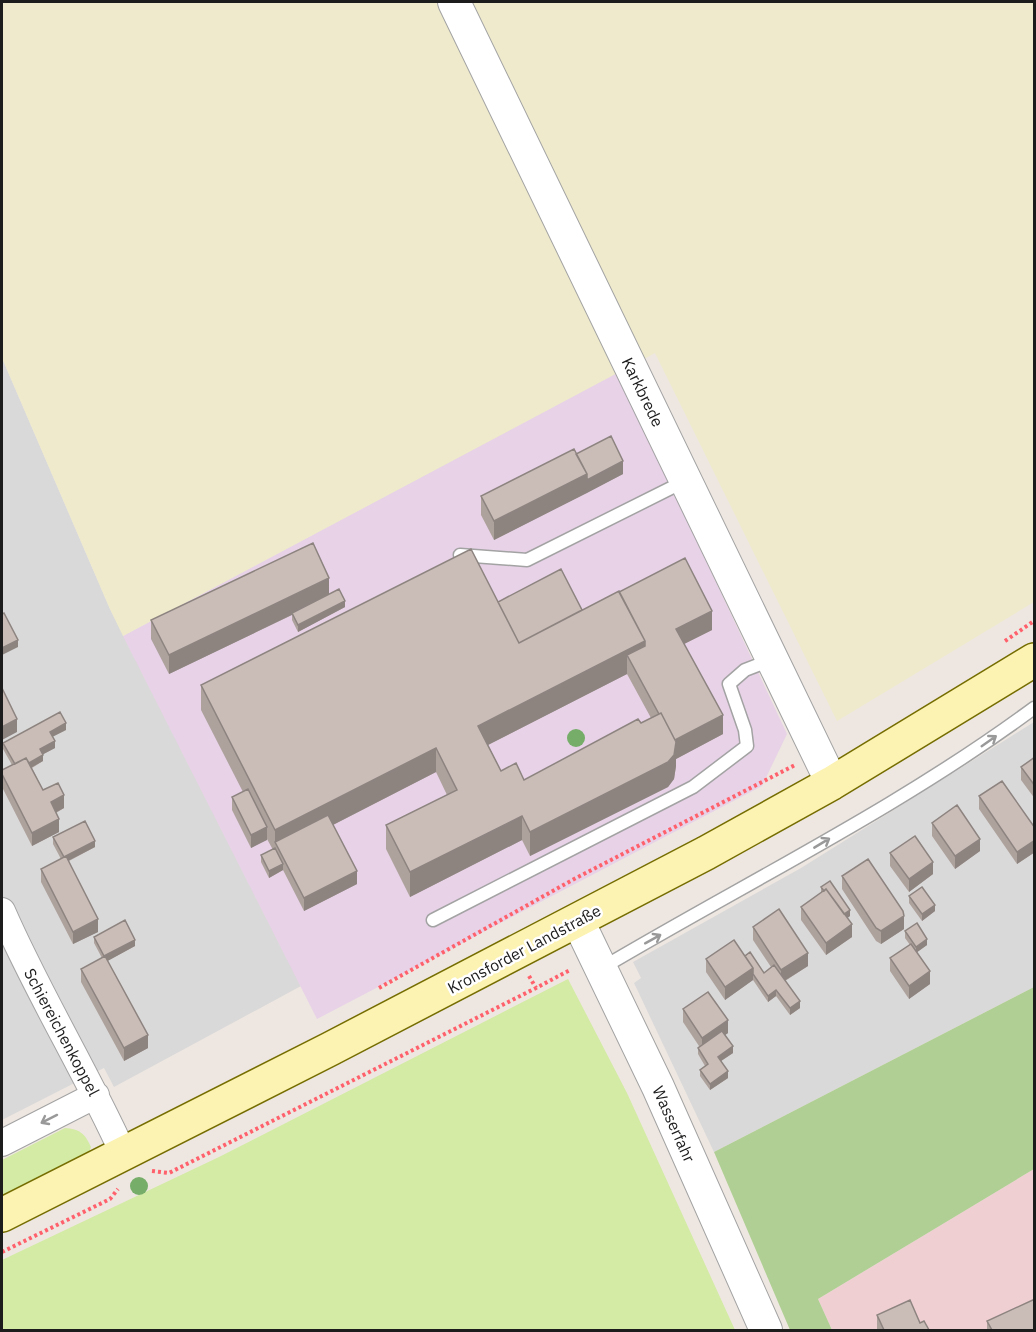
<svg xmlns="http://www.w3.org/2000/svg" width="1036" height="1332" font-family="'IBM Plex Sans',sans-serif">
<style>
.residential{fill:#dad9d9}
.commercial{fill:#f0cfd3}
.industrial{fill:#e7d2e7}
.farmland{fill:#eeeacb}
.grass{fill:#d3eba4}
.forest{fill:#b0cf94}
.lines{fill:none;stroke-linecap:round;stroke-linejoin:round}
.service-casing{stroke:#a3a3a3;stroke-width:15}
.minor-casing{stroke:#a3a3a3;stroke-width:28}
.tertiary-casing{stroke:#a3a3a3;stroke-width:34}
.secondary-casing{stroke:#756d01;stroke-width:36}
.path{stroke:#ff616c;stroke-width:4;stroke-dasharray:3 3;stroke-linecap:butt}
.service{stroke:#fff;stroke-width:12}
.minor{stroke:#fff;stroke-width:26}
.tertiary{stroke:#fff;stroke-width:32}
.secondary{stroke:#fcf2b1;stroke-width:33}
.tree{fill:#75ad69}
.wall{fill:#aea29d;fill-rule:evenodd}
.shaded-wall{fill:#8d8480}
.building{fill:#cabcb7;stroke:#8d8480;stroke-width:1.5}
.oneway{stroke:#999}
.labels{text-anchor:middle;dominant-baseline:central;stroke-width:5;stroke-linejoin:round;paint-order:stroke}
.street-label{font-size:16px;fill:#1c1c1c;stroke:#fff}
</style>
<rect width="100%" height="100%" fill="#eee7e1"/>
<path class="residential" d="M2,358L110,609L301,986L114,1087L104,1068L2,1120Z
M1034,722V987L714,1152L634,983L641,978L633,962L801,868Z"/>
<path class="commercial" d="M1034,1169V1330H832L818,1299Z"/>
<path class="industrial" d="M618,372L787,734L762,786L317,1019L123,636Z"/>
<path class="farmland" d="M2,2H1034V602L837,721L655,353L123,636L110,609L2,358Z"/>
<path class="grass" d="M568,979L627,1093L735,1330H2V1260L219,1157Z
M65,1128C79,1129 85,1133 91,1147L88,1155L2,1205V1160Z"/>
<path class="forest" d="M1034,987V1169L818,1299L832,1330H790L714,1152Z"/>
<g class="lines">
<g class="service-casing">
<path id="service" d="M460,555L527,560L685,481
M433,920L693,787L747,746L745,730L729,684L745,670L771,660
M602,968C747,882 899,808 1034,708"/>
</g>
<g class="minor-casing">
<path id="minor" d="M2,911C38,994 86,1071 123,1153
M2,1143L96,1095"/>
</g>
<g class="tertiary-casing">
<path id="tertiary" d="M454,2L832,783
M578,921L658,1087L766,1330"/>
</g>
<g class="secondary-casing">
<path id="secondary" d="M2,1215L330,1049L706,853L832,783L1034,660"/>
</g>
<path class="path" d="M1005,641L1034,621
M529,976L536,988
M379,988L576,878L795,765
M152,1171L169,1173L536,988L570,970
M2,1252L110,1199L118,1189"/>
<use href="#service" class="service"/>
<use href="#minor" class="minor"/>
<use href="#tertiary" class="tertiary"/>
<use href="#secondary" class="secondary"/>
</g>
<g class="tree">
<circle cx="576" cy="738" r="9"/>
<circle cx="139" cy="1186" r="9"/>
</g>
<path class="wall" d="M576,454L623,474L494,540L481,515V496Z
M329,594L345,607L298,632L292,620V615L169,674L151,639V620Z
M498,602L582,610L712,630L684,644L723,734L676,759V766L674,779L668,787L530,856L522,840L410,897L386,849V825L447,795L436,772L333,825L357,884L304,911L283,870L269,878L261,862V855L273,850L267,839L251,848L232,810V797L243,792L201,710V685ZM627,674L651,718L524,780L501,771L488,745Z
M66,730L52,737L55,748L43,754V761L32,768L43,790L64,808L56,813L59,832L32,846L2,787V770L12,765L3,749V743Z
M1035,757V799L1021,780V767Z
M979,796L1035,828V852L1017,864L979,809Z
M932,823L980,851L955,869L932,836Z
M53,837L95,847L69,861L98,932L73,944L41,882V869L61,859L53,844Z
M890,853L933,874L909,892L890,866Z
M842,876L904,929L881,944L876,941L842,889Z
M821,887L850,916L847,918L852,937L826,955L801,920V907L821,893Z
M909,896L935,911L922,921L909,903Z
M753,927L808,966L785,981L800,1008L790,1015L776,996L768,1002L753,980L725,1000L706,972V959L745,956L764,973L771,967L753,940Z
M905,931L927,945L917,952L930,984L909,999L890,971V958L910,945L905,938Z
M94,937L135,946L107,961L148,1048L124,1061L81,982V969L102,958L94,943Z
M683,1009L728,1033L725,1035L733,1053L721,1061L728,1078L710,1090L700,1076V1070L705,1066L698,1054V1048L699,1046L683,1022Z
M877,1315L920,1323L929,1330H877Z
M987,1321L1035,1330H987Z"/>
<path class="shaded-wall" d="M623,461V474L587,493V480Z
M587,474V493L494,540V521Z
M329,578V597L169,674V655Z
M345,601V607L298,632V625Z
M712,611V630L676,648V629Z
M18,640V647L2,655V648Z
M645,641V665L627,655V674L478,750V726Z
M723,715V734L676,759V766L674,779L668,787L530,856V832L673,741Z
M17,719V732L2,740V727Z
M66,723V730L50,738V732Z
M55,741V748L40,756V749Z
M436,748V772L280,852L275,842V830Z
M43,755V761L18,775V769Z
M64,795V808L51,815V802Z
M522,816V840L410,897V872Z
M59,819V832L32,846V833Z
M267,827V840L251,848V835Z
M980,839V851L955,869V856Z
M1035,840V852L1017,864V852Z
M95,841V847L64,863V857Z
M933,862V874L909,892V879Z
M283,864V870L269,878V871Z
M357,871V884L304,911V898Z
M935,905V911L922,921V914Z
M850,910V916L841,923V916Z
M904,916V929L881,944V931Z
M98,919V932L73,944V932Z
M852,924V937L826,955V943Z
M927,939V945L916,953V947Z
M135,940V946L104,963V956Z
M808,953V966L781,983V970Z
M753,968V980L725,1000V987Z
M930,971V984L909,999V986Z
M776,990V996L768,1002V996Z
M800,1001V1008L790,1015V1008Z
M728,1020V1033L702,1051V1038Z
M148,1035V1048L124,1061V1048Z
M733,1046V1053L718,1063V1057Z
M728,1071V1078L710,1090V1084Z"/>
<path class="building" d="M611,436L623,461L587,480V474L576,454Z
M574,449L587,474L494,521L481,496Z
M313,543L329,578L169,655L151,620Z
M471,549L519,643L619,591L645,641L478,726L501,771L516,763L524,780L638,719L641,723L661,713L676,742L674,755L668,762L530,832L522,816L410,872L386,825L457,790L436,748L275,830L201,685Z
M685,558L712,611L676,629L723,715L675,740L661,713L659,714L627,655L645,646V641L619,592Z
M561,569L582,610L519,643L498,602Z
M339,589L345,601L298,625L292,613Z
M4,613L18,640L2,648V614Z
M2,688L17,719L2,727Z
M60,712L66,723L50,732L55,741L40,749L43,755L29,763L26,758L15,764L3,743Z
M1035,757V786L1021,767Z
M26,758L43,790L58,783L64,795L51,802L59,819L32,833L2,774V770Z
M1002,781L1035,828V840L1017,852L979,796Z
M248,789L267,827L251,835L232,797Z
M957,805L980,839L955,856L932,823Z
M328,815L357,871L304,898L275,842Z
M85,821L95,841L64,857L53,837Z
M915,836L933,862L909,879L890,853Z
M275,848L283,864L269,871L261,855Z
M66,856L98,919L73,932L41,869Z
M868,859L903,911L904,916L881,931L876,928L842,876Z
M830,881L850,910L844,914L826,889L824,891L821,887Z
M922,887L935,905L922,914L909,896Z
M826,889L852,924L826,943L801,907Z
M779,909L808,953L781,970L753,927Z
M125,920L135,940L104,956L94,937Z
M917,923L927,939L916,947L905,931Z
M734,940L753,968L725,987L706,959Z
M911,944L930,971L909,986L890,958Z
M750,952L764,973L774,965L800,1001L790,1008L776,990L768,996L753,974V968L745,956Z
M105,956L148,1035L124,1048L81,969Z
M708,992L728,1020L702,1038L683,1009Z
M722,1031L733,1046L718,1057L728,1071L710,1084L700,1070L708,1064L698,1048Z
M1035,1299V1330H992L987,1321Z
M910,1300L920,1323L924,1321L929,1330H884L877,1315Z"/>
<defs><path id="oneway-shaft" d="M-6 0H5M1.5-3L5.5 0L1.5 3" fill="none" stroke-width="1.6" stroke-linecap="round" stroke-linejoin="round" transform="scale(1.5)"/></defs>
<g class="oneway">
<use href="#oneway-shaft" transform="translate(989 741) rotate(-35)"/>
<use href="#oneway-shaft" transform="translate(822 843) rotate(-31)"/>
<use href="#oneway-shaft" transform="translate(653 939) rotate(-29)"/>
<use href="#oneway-shaft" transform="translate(49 1119) rotate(153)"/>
</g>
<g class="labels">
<g class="street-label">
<text transform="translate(643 392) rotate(64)">Karkbrede</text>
<text transform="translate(524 949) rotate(-28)">Kronsforder Landstraße</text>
<text transform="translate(62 1032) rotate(62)">Schiereichenkoppel</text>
<text transform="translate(674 1124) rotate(66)">Wasserfahr</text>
</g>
</g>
<rect width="1036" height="1332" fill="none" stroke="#1c1c1c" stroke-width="6"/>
</svg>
